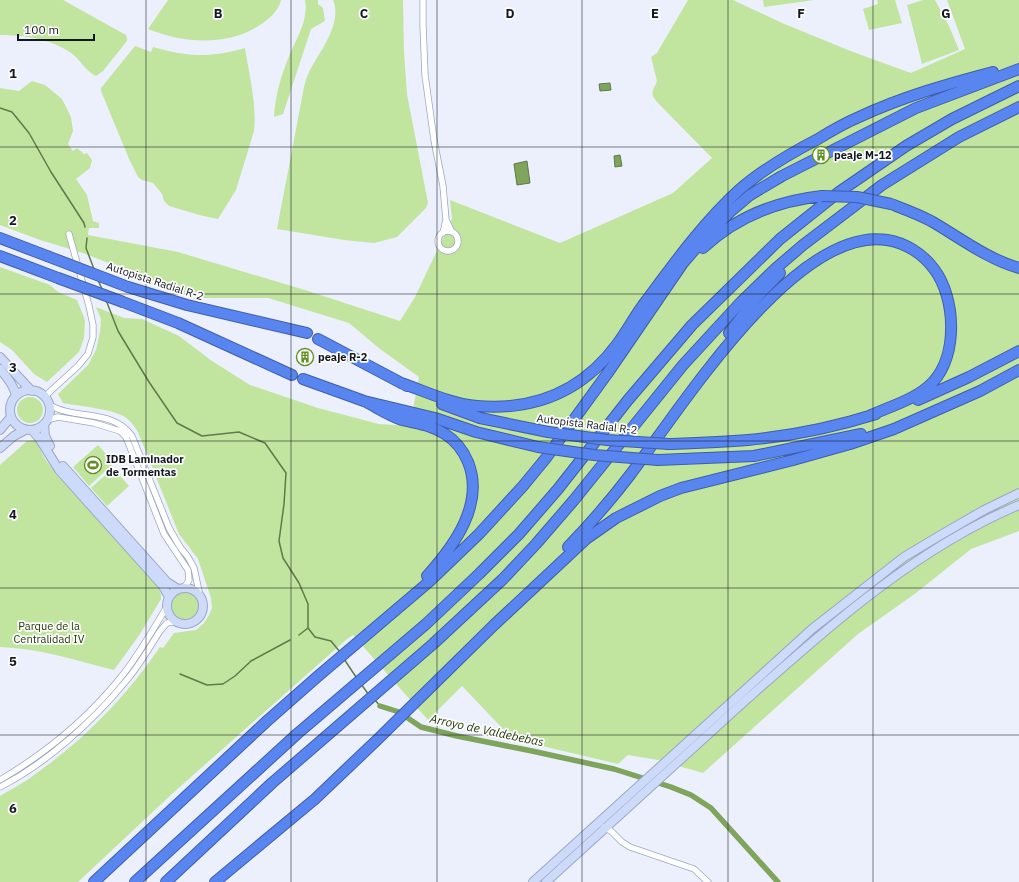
<svg xmlns="http://www.w3.org/2000/svg" width="1019" height="882" font-family="'IBM Plex Sans',sans-serif">
<style>
.green{fill:#c1e59f}
.water{fill:#7fa45b;stroke:#5f7a4a}
.lines{fill:none;stroke-linecap:round;stroke-linejoin:round}
.stream{stroke:#5f7a4a;stroke-width:1.5}
.canal{stroke:#7fa45b;stroke-width:5.5}
.street-casing{stroke:#9ba7c2;stroke-width:7}
.secondary-casing{stroke:#9ba7c2;stroke-width:10}
.highway-casing{stroke:#405ea8;stroke-width:12}
.street{stroke:#fff;stroke-width:5.5}
.secondary{stroke:#cddafa;stroke-width:8}
.highway{stroke:#5985f0;stroke-width:10}
.highway-bridge-casing{stroke:#405ea8;stroke-width:12;stroke-linecap:butt}
.highway-bridge{stroke:#5985f0;stroke-width:10}
.grid{fill:none;stroke:#131721;stroke-width:1;stroke-opacity:0.55}
.labels{text-anchor:middle;dominant-baseline:central;stroke-width:3.5;stroke-linejoin:round;paint-order:stroke}
.poi-label{font-size:11px;font-weight:bold;fill:#131721;stroke:#fdfdfd;text-anchor:start}
.street-label{font-size:11px;fill:#131721;stroke:#fdfdfd}
.park-label{font-size:11px;fill:#1d3300;stroke:#fdfdfd}
.water-label{font-size:12px;font-style:italic;fill:#1f3600;stroke:#fdfdfd}
.grid-label{font-size:13px;text-anchor:middle;font-weight:bold;fill:#131721;stroke:#fdfdfd;stroke-width:3.5;stroke-linejoin:round;paint-order:stroke}
</style>
<rect width="100%" height="100%" fill="#ebf0fc"/>
<path class="green" d="M0,0H63L126,35L127,38V41L103,71L96,76C86,72 80,59 71,53C52,39 23,35 0,35Z
M168,0H281C278,12 269,19 260,25C226,47 183,43 148,29Z
M305,0H318V4L323,8L325,21L311,29L283,114L274,117C275,96 281,76 289,56C296,39 309,20 305,0Z
M333,0H403L404,52L407,94L428,203L426,208L397,237L374,243L344,240L277,229L304,87C305,82 307,77 309,72C319,52 343,24 333,0Z
M688,0H733L782,23L853,52L911,73L965,49L947,0H1019V531L971,549L916,593L858,634L703,773L658,760L628,755L618,764L517,740L504,730L462,686L428,720L353,635L347,639L174,792L78,882H0V796C11,789 24,783 34,775C84,740 126,697 160,647L163,648L174,633L196,630L204,623L209,615L212,608L211,598L198,559L179,534L138,432C134,426 131,421 125,417C112,409 79,406 63,403L58,394L88,365L96,350L100,332L101,319L96,307L124,318L142,319L179,336L212,361L250,385L318,408L379,424L410,426L419,377L380,349L349,323L268,298H198L83,253L40,240L0,225V88L19,91L32,81L45,85L62,99L71,117L73,131L68,144L73,151L77,148L84,154L87,153L92,160L90,168L76,179L87,195L93,221L99,223V228H89L88,235L178,252L308,291L400,321L415,297L452,219L450,200L560,243L673,193L712,158L657,102C649,91 653,92 657,81L651,57L657,53Z
M763,0H814L764,7Z
M877,0H895L902,23L869,30L863,9L878,4Z
M923,0H935L949,26L959,50L922,64L907,5Z
M135,46L151,52L153,47C187,57 211,58 245,48C249,74 257,105 254,131L236,190L218,219L203,216L169,206L164,201L162,194L153,183L142,180L138,177L129,159L101,91V88Z
M0,267L50,285L58,292L77,300L85,320L84,338L79,352L47,382L34,374L12,350L0,342Z
M17 410a13 13 0 1 1 26 0a13 13 0 1 1-26 0Z
M35,440L45,459L56,474L159,588L161,594V599L140,634L114,670C77,661 39,648 0,647V465L27,441Z
M98,445L114,463L89,486L73,467Z
M113,468L129,486L107,506L91,488Z
M171 606a14 14 0 1 1 28 0a14 14 0 1 1-28 0Z"/>
<path class="water" d="M610,83L611,90L600,91L599,84Z
M620,155L622,166L615,167L614,156Z
M527,161L530,183L517,185L514,164Z"/>
<g class="lines">
<path class="stream" d="M0,108L12,112L29,133L51,172L84,223L85,227
M87,238L86,248L94,269
M98,280L102,289
M106,300L118,331L149,382L177,423L202,436L239,432L265,443L286,473L284,504L279,541L283,558L299,583L308,604V628L315,637L331,641L340,652
M299,635L308,628
M344,659L356,677
M180,674L207,685L223,684L235,676L251,661L290,640
M361,684L369,695
M375,700L380,706"/>
<path class="canal" d="M380,706L399,712L421,727L457,736L532,751L614,769L671,787L691,795L711,808L778,882"/>
<g class="street-casing">
<path id="street" d="M423,0V25L425,75L434,140L443,186L446,220
M438 241a10 10 0 1 1 20 0a10 10 0 1 1-20 0Z
M443,233L446,220L452,232
M44,397L78,366L88,354L93,337V325L89,306L69,234
M48,404C75,421 112,408 132,436L169,528L180,547L188,557L194,568L200,596
M47,420L58,417L94,423L120,431L126,437L164,534L188,570L189,580L184,588
M0,780C46,753 88,718 121,677C139,655 153,629 168,605
M0,787C47,763 92,722 126,681C139,666 149,648 160,631L167,623L177,621
M604,827L611,831L622,842L630,847L694,869L708,882"/>
</g>
<g class="secondary-casing">
<path id="secondary" d="M0,357L25,384L32,391
M0,369C7,378 14,385 16,396
M10 410a20 20 0 1 1 40 0a20 20 0 1 1-40 0Z
M44,424L45,436L50,446
M0,430L11,417
M32,430L39,438L59,470L163,586L169,597
M0,448L14,436L25,430
M63,466L167,582L178,589
M167 606a18 18 0 1 1 36 0a18 18 0 1 1-36 0Z
M533,882L812,629L904,557L939,536L984,510L1019,493
M546,882C613,821 680,760 747,699C831,625 915,549 1019,505"/>
</g>
<g class="highway-casing">
<path id="highway" d="M891,204C904,209 918,214 931,221C959,237 987,259 1019,268
M0,238L47,256
M703,248C736,217 777,201 822,196
M0,256L58,278
M128,287L187,305L307,333
M123,302L178,323L292,375
M729,333L757,297L780,273
M318,339L407,386
M303,379L364,401L435,418L476,432L538,447
M401,383C425,391 451,404 477,406C536,411 583,391 618,343C628,329 636,314 646,301C675,262 703,223 739,190C762,170 791,153 818,139C831,131 845,123 859,117C902,97 947,84 993,72
M918,400L969,377L1019,351
M364,401C376,407 389,416 402,420C418,424 431,425 445,434C456,441 463,450 468,462C485,504 454,546 427,576
M442,404L480,418L548,432
M669,444C695,443 722,442 748,440C791,436 835,427 876,414
M658,460L754,456L861,434
M568,547C590,524 611,500 630,475C679,411 795,225 887,240C906,243 923,254 934,269C956,298 958,355 933,382C917,399 891,406 871,415
M94,882L267,721L317,677L430,581L479,534L523,486L546,458L607,374L683,263L709,233L730,212L750,195L782,176L916,108L1019,69
M135,882L297,734L426,624L479,574L519,534L558,489L628,400L692,325L780,239L839,192L906,146L952,119L1019,86
M166,882L272,783L433,644L503,579L536,544L574,500L683,365L741,302L775,269L803,245L882,185L959,137L1019,107
M215,882L315,799L378,739L494,625L586,539L616,518L660,496L681,488L793,460L850,444L894,429L980,391L1019,370"/>
</g>
<use href="#street" class="street"/>
<use href="#secondary" class="secondary"/>
<use href="#highway" class="highway"/>
<g class="highway-bridge-casing">
<path id="highway-bridge" d="M822,196L857,197L891,204
M47,256L128,287
M58,278L123,302
M548,432L607,440L669,444
M538,447L594,455L658,460"/>
</g>
<use href="#highway-bridge" class="highway-bridge"/>
</g>
<path class="grid" d="M146,0V882M291,0V882M437,0V882M582,0V882M728,0V882M873,0V882M0,147H1019M0,294H1019M0,441H1019M0,588H1019M0,735H1019"/>
<defs>
<g id="building-ring" transform="scale(0.9)"><circle r="9.5" fill="#fdfdfd" stroke="#608f23" stroke-width="1.5"/><path d="M-4-6H4V6H1V3H-1V6H-4ZM-2.5-4.3h1.7v1.8h-1.7ZM.8-4.3h1.7v1.8H.8ZM-2.5-1h1.7V.8h-1.7ZM.8-1h1.7V.8H.8Z" fill="#608f23"/></g>
<g id="stadium-ring" transform="scale(0.9)"><circle r="9.5" fill="#fdfdfd" stroke="#608f23" stroke-width="1.5"/><path d="M0-5a6.5 5 0 1 0 0 10a6.5 5 0 1 0 0-10ZM-3.5-1.8h7v3.6h-7Z" fill="#608f23"/></g>
</defs>
<g fill-rule="evenodd">
<use href="#building-ring" x="821" y="155"/>
<use href="#building-ring" x="305" y="357"/>
<use href="#stadium-ring" x="93" y="465"/>
</g>
<g class="labels">
<g class="poi-label">
<text x="834" y="155">peaje M-12</text>
<text x="318" y="357">peaje R-2</text>
<text x="106" y="459">IDB Laminador<tspan x="106" dy="13">de Tormentas</tspan></text>
</g>
<g class="street-label">
<text transform="translate(155 281) rotate(18)">Autopista Radial R-2</text>
<text transform="translate(587 424) rotate(7)">Autopista Radial R-2</text>
</g>
<g class="park-label">
<text x="49" y="626">Parque de la<tspan x="49" dy="13">Centralidad IV</tspan></text>
</g>
<g class="water-label">
<text transform="translate(487 730) rotate(12)">Arroyo de Valdebebas</text>
</g>
</g>
<g class="grid-label">
<text x="218" y="18">B</text>
<text x="364" y="18">C</text>
<text x="510" y="18">D</text>
<text x="655" y="18">E</text>
<text x="801" y="18">F</text>
<text x="946" y="18">G</text>
<text x="13" y="78">1</text>
<text x="13" y="225">2</text>
<text x="13" y="372">3</text>
<text x="13" y="519">4</text>
<text x="13" y="666">5</text>
<text x="13" y="813">6</text>
</g>
<path d="M18 34v6h76v-6" fill="none" stroke="#131721" stroke-width="2"/>
<text x="24" y="34" font-size="12" fill="#131721" stroke="#fdfdfd" stroke-width="3" paint-order="stroke">100 m</text>
</svg>
